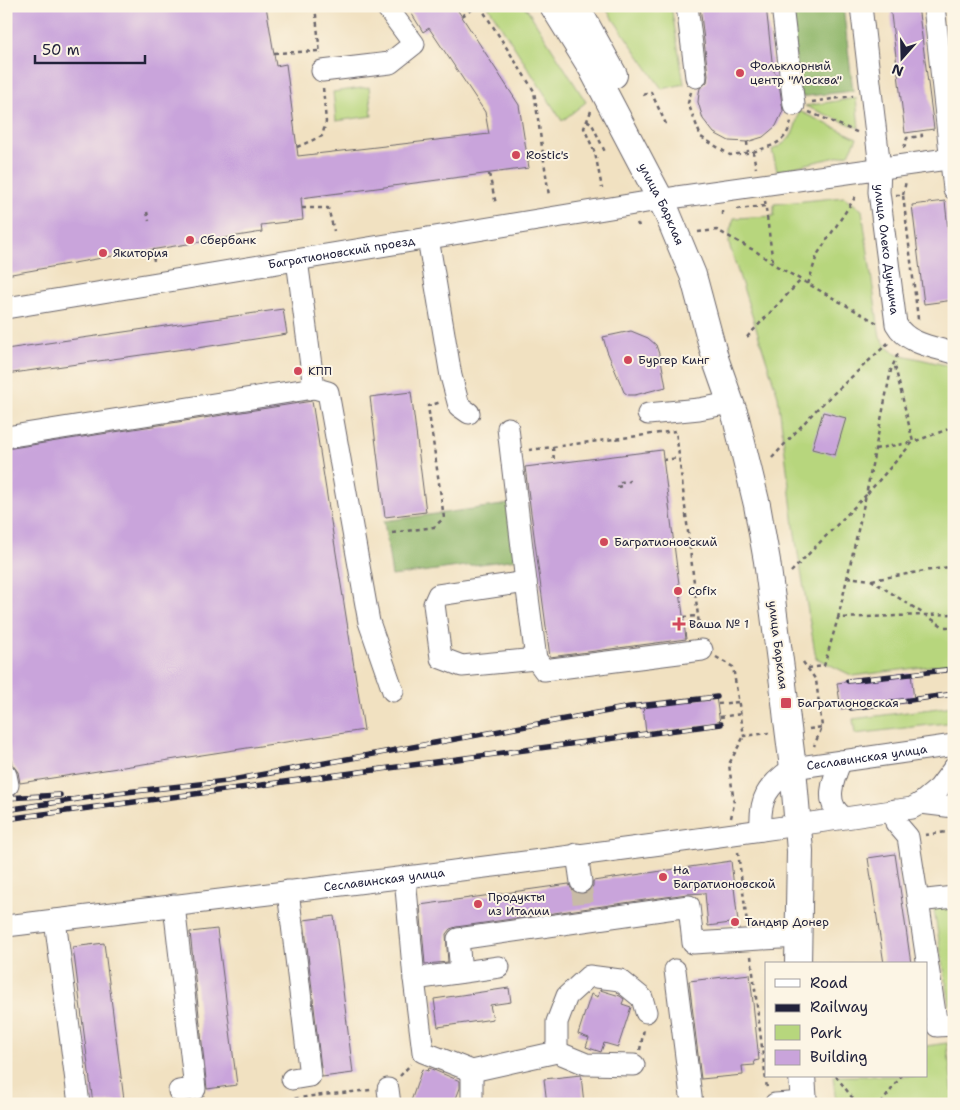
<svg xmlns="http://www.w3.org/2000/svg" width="960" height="1110" font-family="'Shantell Sans',sans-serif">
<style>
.green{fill:#b7d67d;stroke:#6c7c5c}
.forest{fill:#91b76c;stroke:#5a6c54}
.building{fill:#c9a4db}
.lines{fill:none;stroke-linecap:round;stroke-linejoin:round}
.minor-tunnel{stroke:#c8bba6;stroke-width:21;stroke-dasharray:21 11;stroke-linecap:butt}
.minor-casing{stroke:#6a656a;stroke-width:23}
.major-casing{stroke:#6a656a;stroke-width:28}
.path{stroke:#6a656a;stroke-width:2.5;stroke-dasharray:4 4;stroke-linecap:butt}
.minor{stroke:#fff;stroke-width:21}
.major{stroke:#fff;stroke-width:26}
.rail-casing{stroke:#22223b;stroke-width:5.5}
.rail{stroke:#fcf5e5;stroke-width:4;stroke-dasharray:11;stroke-linecap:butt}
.major-bridge-casing{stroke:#6a656a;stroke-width:28;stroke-linecap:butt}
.major-bridge{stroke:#fff;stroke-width:26}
.poi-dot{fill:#d1495b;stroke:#fcf5e5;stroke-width:2}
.labels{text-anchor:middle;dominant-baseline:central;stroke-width:4;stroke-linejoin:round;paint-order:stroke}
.poi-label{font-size:12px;fill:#22223b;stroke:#fcf5e5;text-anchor:start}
.street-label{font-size:12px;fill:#22223b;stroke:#fcf5e5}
</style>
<rect width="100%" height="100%" fill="#fcf5e5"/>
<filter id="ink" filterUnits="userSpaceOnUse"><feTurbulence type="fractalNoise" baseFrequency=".02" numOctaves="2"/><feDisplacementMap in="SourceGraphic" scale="10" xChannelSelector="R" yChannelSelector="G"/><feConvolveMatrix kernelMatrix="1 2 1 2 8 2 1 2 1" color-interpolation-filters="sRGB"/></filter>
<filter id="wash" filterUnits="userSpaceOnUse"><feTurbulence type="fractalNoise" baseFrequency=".0096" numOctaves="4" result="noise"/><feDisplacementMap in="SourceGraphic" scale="20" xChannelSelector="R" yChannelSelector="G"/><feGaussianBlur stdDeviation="1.12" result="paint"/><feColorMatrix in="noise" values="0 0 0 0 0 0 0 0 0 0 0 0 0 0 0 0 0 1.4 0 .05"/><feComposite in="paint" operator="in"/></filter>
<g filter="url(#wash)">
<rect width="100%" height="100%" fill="#f1e1c1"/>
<path class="green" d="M488,6H522L527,9L586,102L562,121Z
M604,6H671L684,84L662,89Z
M369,87L372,116L336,121L333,92Z
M856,98L859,128L805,106Z
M799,111L857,138L849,154L777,171L772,150C793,140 794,133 799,111Z
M844,197L862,210L880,338L890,350L898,354L954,367V663L853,676L816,658L796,542L778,396L729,244L730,230L734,218L774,216V204Z
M954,706V722L855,734L853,719Z
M954,902V1016H952L933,905Z
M947,1043L954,1104H836L833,1076H926V1046Z"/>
<path class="forest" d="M790,6H843L853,91L800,97Z
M510,504L517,559L392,576L384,521Z"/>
<g id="blocks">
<path class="building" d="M6,6H266L276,66L286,64L298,156L489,134L485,112L429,28L423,32L407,6H455L519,105L529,168L301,198L303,220L261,225L262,232L113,256L6,275Z
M700,6H766L773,70L778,76L783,111L776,126L763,137L747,142L729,141L714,133L703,119L698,102L699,93L700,88L707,82L708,75Z
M890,6H918L934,129L905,133Z
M945,201L952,266H954V300L924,304L912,205Z
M283,309L287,334L191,349V348L6,374V349Z
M631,331L648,338L656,345L661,360L666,387L635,395H628L624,392L607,351L603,337Z
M411,392L426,512L385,517L370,397Z
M312,401L364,730L20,783L18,772L12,764L6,730V449Z
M823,412L846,418L835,455L812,449Z
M662,450L686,639L550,657L525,467Z
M911,673L914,700L841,709L837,683Z
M716,697L720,723L646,733L643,706Z
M895,854L903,908L911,964H884L868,858Z
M731,861L738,922L708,926L705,893L687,894L456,927L450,929L446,934L448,962L425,964L420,905L569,884L572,890L577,894H582L589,891L593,886V881Z
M334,916L353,1073L322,1077L304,920Z
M217,929L237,1085L207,1089L190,932Z
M104,943L124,1100L93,1104L73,947Z
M750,974L759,1060L754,1061L755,1065L742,1066L743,1075L701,1079L689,981Z
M509,988L511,1002L490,1005L493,1019L438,1027L434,999Z
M600,990L620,996L624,999L622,1004L631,1007L618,1047L604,1043L601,1052L586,1047L589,1038L578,1034L591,994L598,997Z
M429,1068L460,1081V1088L454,1104H410L422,1069L428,1071Z
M581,1075L584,1104H547L544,1079Z"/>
</g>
</g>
<g filter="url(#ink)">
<use href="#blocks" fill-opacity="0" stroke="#6a656a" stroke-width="1"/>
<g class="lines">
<path class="minor-tunnel" d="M581,882L584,911"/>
<g class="minor-casing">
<g id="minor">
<path d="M687,6L696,77"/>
<path d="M782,6L794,105"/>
<path id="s1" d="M861,6L880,168L879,192L896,324C907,344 933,347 954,353"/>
<path d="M934,6L954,189"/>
<path d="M322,71L390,63L414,44L386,6"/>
<path d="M428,238L451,376L459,406L469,413"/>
<path d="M297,260L314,388L328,392L369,622L393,691"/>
<path id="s2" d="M6,308L677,197L954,158"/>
<path d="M648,414L699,409L730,403"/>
<path d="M508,428L526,582L536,659L544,670L702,650"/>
<path d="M6,437L314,388"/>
<path d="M526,582L438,595L434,604L441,658L462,666L536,659"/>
<path d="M841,761C833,779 823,805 844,817"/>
<path d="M6,775L8,785"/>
<path d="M921,803L954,807"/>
<path d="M895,810L896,823L908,837L918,901L954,897"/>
<path id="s3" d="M761,830C759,798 767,786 793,768L954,745"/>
<path d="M577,854L581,882"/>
<path d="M405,877L414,979L423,1052L472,1071L557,1052L586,1064L634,1065"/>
<path d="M288,891L310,1076L292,1079"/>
<path d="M918,901L937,1026L954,1025"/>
<path d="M174,905L195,1089L179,1091"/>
<path d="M55,920L79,1104"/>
<path id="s4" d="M6,926C308,889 611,854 912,808L921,803L939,788L954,768"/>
<path d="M675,970L692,1104"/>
<path d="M461,972L458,939L689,906L693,943L798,937"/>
<path d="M414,979L499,967"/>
<path d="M557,1052V1022L567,996L589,976L620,980L642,998L646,1012"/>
<path d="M472,1071V1104"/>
<path d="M388,1089L390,1104"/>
<path d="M775,1104L804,1102"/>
</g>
</g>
<g class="major-casing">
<g id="major">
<path id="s5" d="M553,6L592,69L666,210L693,275L716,361L736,418L757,505L767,561L783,684"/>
<path d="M576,6L614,75"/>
<path d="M787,720L793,768L800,851L798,964"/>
<path d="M802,1076L804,1104"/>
</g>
</g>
<path class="path" d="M315,6L320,54
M480,6L534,91L549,196
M462,16L478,6
M274,53L320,51
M691,92L688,103L701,137L730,155L753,152L756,168
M643,95L651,92L666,124
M812,102L853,96
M591,111L584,128L595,153L602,188
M809,112L859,133
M587,120L592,124L605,152
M747,142L748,152
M297,147L322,136L326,122L323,87
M904,148L907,138L922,136L921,131
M753,152C772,145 787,144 791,121
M489,174L496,204
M896,195H903L918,319L917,321
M903,195L906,181
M765,201L773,264
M302,208H328L334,231
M737,209L765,206
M722,211V215
M147,212L149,221
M637,223L638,225L642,224
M698,232L717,230L757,252L773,264L879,324
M152,249L154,261
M808,284L817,255L856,196
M747,337L801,280
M553,447L554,463
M875,449L913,442L894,362
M529,450L676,431L700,633
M772,458L816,410L888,343
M663,460L679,458
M617,487L622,486L621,482L630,481
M392,533L434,527L444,518L428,406L441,402
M791,572L866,495L891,370L899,351
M847,577L871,580L944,627H954
M872,580L954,566
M683,617L698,616
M838,618L866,495L913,442L954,427
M716,657L733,667L744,736L769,733
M803,662L816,680L822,727L814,746
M808,668L824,666L838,618L954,614
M718,704L739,702
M720,717L741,714
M809,729L822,727
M731,818L734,804L729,764L744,736
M925,835L954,831
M738,852L747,923
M751,956L767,1089
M640,1050L644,1029
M400,1076L411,1064
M836,1076L857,1104
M255,1104L313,1096L371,1090
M367,1104L373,1099
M881,1104L901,1076"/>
<use href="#minor" class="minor"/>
<use href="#major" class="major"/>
<g class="rail-casing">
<path id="rail" d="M848,681L954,669
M851,708L954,694
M6,798L60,795
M6,810L117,793L227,781L630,707L717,697
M6,819L721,724"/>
</g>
<use href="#rail" class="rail"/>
<g class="major-bridge-casing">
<path id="major-bridge" d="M783,684L787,720"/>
</g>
<use href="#major-bridge" class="major-bridge"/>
</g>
</g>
<g class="poi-dot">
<circle cx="740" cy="73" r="5"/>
<circle cx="516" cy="155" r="5"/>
<circle cx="190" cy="240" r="5"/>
<circle cx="103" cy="253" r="5"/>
<circle cx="628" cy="360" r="5"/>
<circle cx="298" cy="371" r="5"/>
<circle cx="604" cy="542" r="5"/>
<circle cx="678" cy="591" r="5"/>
<path d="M676.5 616.5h5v5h5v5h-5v5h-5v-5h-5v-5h5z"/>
<rect x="780" y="697" width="12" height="12" rx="2.5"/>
<circle cx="663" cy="877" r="5"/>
<circle cx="478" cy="904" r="5"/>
<circle cx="735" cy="922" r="5"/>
</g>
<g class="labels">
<g class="poi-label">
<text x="750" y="66">Фольклорный<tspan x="750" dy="14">центр "Москва"</tspan></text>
<text x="526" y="155">Rostic's</text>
<text x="200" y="240">Сбербанк</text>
<text x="113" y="253">Якитория</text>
<text x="638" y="360">Бургер Кинг</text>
<text x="308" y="371">КПП</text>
<text x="614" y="542">Багратионовский</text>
<text x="688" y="591">Cofix</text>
<text x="689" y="624">Ваша № 1</text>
<text x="797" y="703">Багратионовская</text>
<text x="673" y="870">На<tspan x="673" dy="14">Багратионовской</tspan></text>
<text x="488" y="897">Продукты<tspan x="488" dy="14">из Италии</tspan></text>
<text x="745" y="922">Тандыр Донер</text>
</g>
<g class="street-label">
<text stroke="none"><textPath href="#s5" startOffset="226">улица Барклая</textPath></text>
<text stroke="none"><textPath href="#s1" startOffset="245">улица Олеко Дундича</textPath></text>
<text stroke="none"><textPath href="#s2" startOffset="340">Багратионовский проезд</textPath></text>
<text transform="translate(778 645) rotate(83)">улица Барклая</text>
<text stroke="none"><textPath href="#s3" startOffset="149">Сеславинская улица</textPath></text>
<text stroke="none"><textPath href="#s4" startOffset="381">Сеславинская улица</textPath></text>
</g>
</g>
<rect width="960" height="1110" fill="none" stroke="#fcf5e5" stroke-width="25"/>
<rect x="765" y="962" width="162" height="115" fill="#fcf5e5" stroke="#a5a1a1"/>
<rect x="775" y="979" width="25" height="8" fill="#ffffff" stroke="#a5a1a1"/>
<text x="810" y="988" font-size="15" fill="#22223b">Road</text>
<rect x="775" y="1004" width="25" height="8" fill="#22223b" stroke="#a5a1a1"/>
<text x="810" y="1012" font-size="15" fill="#22223b">Railway</text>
<rect x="775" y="1025" width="25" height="15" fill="#b7d67d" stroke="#a5a1a1"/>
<text x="810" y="1038" font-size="15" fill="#22223b">Park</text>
<rect x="775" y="1050" width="25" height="15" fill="#c9a4db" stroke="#a5a1a1"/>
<text x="810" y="1062" font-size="15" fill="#22223b">Building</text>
<g transform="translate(902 58) rotate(200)" stroke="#fcf5e5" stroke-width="4" paint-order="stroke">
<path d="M0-4L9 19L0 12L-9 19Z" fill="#22223b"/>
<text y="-8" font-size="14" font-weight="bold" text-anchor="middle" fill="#22223b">N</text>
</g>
<path d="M35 55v8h110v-8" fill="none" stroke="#22223b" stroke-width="2.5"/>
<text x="42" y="55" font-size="15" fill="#22223b" stroke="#fcf5e5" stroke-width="4" paint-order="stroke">50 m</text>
</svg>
